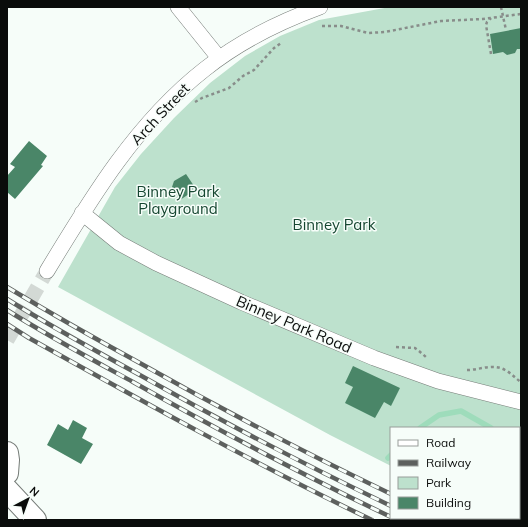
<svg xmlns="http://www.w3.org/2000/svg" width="528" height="527" font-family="Mulish,sans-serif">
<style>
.green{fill:#bde1cd}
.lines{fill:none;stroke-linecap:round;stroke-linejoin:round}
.stream{stroke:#9edcbb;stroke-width:5.5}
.building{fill:#4a8668}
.street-tunnel{stroke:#d3d9d5;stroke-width:15;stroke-dasharray:15 8;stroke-linecap:butt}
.street-casing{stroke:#767c78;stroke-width:16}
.secondary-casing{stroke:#767c78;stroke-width:24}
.path{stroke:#888d8a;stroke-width:2.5;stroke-dasharray:3 3;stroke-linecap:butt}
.street{stroke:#fff;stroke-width:15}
.secondary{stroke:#fff;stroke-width:22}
.rail-casing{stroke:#5d605e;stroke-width:4.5}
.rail{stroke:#f6fdf9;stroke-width:3;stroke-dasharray:9;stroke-linecap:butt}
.labels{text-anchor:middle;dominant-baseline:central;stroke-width:3;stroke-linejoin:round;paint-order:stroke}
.street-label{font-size:15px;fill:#0a0c0b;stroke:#f6fdf9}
.park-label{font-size:15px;fill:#154630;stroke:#f6fdf9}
</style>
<rect width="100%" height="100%" fill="#f6fdf9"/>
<path class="green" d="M390,7H521V520H507L503,518H519V428H391V466L330,435L58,287L115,187L141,154L174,118L210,83L245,56L280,36L319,20Z"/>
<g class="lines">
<path class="stream" d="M420,428L439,415L461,411L491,428
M519,450L521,451
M388,458L391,455"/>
</g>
<path class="building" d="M521,28V49H517L515,53L507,55L503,52L493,54L490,34Z
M29,141L47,156L41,165L43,166L15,199L7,192V176L15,167L10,164Z
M186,174L194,186L192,192L180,200L172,187L174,181Z
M353,366L400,388L391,406L384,402L375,418L345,403L353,387L345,383Z
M73,420L87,428L82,438L93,444L81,464L47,445L58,424L68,430Z"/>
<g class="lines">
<path class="street-tunnel" d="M7,340L47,271"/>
<g class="street-casing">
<path id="street" d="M178,7L219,58
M82,213L119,243L156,263L241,302L374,358L438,381L521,402
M47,271C91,198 137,122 205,69C240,41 279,22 320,7"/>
</g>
<g class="secondary-casing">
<path id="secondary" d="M7,453L8,460L7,473
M7,490L35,520"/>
</g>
<path class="path" d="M501,7L506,30
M322,26H341L368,33L385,32L441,21L483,19L521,14
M491,54L486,25L487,22L491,18
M195,102L202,98L229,88L243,76L254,70L274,48L281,43
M396,347L415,348L419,351L426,357
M467,370C480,370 493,363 505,370C511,373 515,378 521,382"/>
<use href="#street" class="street"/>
<use href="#secondary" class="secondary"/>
<g class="rail-casing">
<path id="rail" d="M7,287C50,313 94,338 138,362C221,409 305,453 391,494
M7,299C50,326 94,350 138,374C221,421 305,465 391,506
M7,310C48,336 91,359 133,382C218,430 303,475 391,517
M7,324L29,338C142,401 255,464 372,520
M417,518L421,520
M441,518L445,520"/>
</g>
<use href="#rail" class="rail"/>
</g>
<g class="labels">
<g class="street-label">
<text transform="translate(160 114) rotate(-47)">Arch Street</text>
<text transform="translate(294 324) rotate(23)">Binney Park Road</text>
</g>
<g class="park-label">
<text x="178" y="191">Binney Park<tspan x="178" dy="17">Playground</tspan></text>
<text x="334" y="224">Binney Park</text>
</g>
</g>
<rect width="528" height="527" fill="none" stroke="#0a0c0b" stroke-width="16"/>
<rect x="390" y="427" width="130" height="92" fill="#f6fdf9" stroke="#989d9a"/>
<rect x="398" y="440" width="20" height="6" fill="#ffffff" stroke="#989d9a"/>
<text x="426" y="447" font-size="12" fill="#0a0c0b">Road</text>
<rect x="398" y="460" width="20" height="6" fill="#5d605e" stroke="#989d9a"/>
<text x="426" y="467" font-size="12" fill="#0a0c0b">Railway</text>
<rect x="398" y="477" width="20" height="12" fill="#bde1cd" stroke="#989d9a"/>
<text x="426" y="487" font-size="12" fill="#0a0c0b">Park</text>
<rect x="398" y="497" width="20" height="12" fill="#4a8668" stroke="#989d9a"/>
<text x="426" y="507" font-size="12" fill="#0a0c0b">Building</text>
<g transform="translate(28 499) rotate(41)" stroke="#f6fdf9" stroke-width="3" paint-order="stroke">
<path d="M0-3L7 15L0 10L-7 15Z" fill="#0a0c0b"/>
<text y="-6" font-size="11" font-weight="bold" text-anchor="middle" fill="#0a0c0b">N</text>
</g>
</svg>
